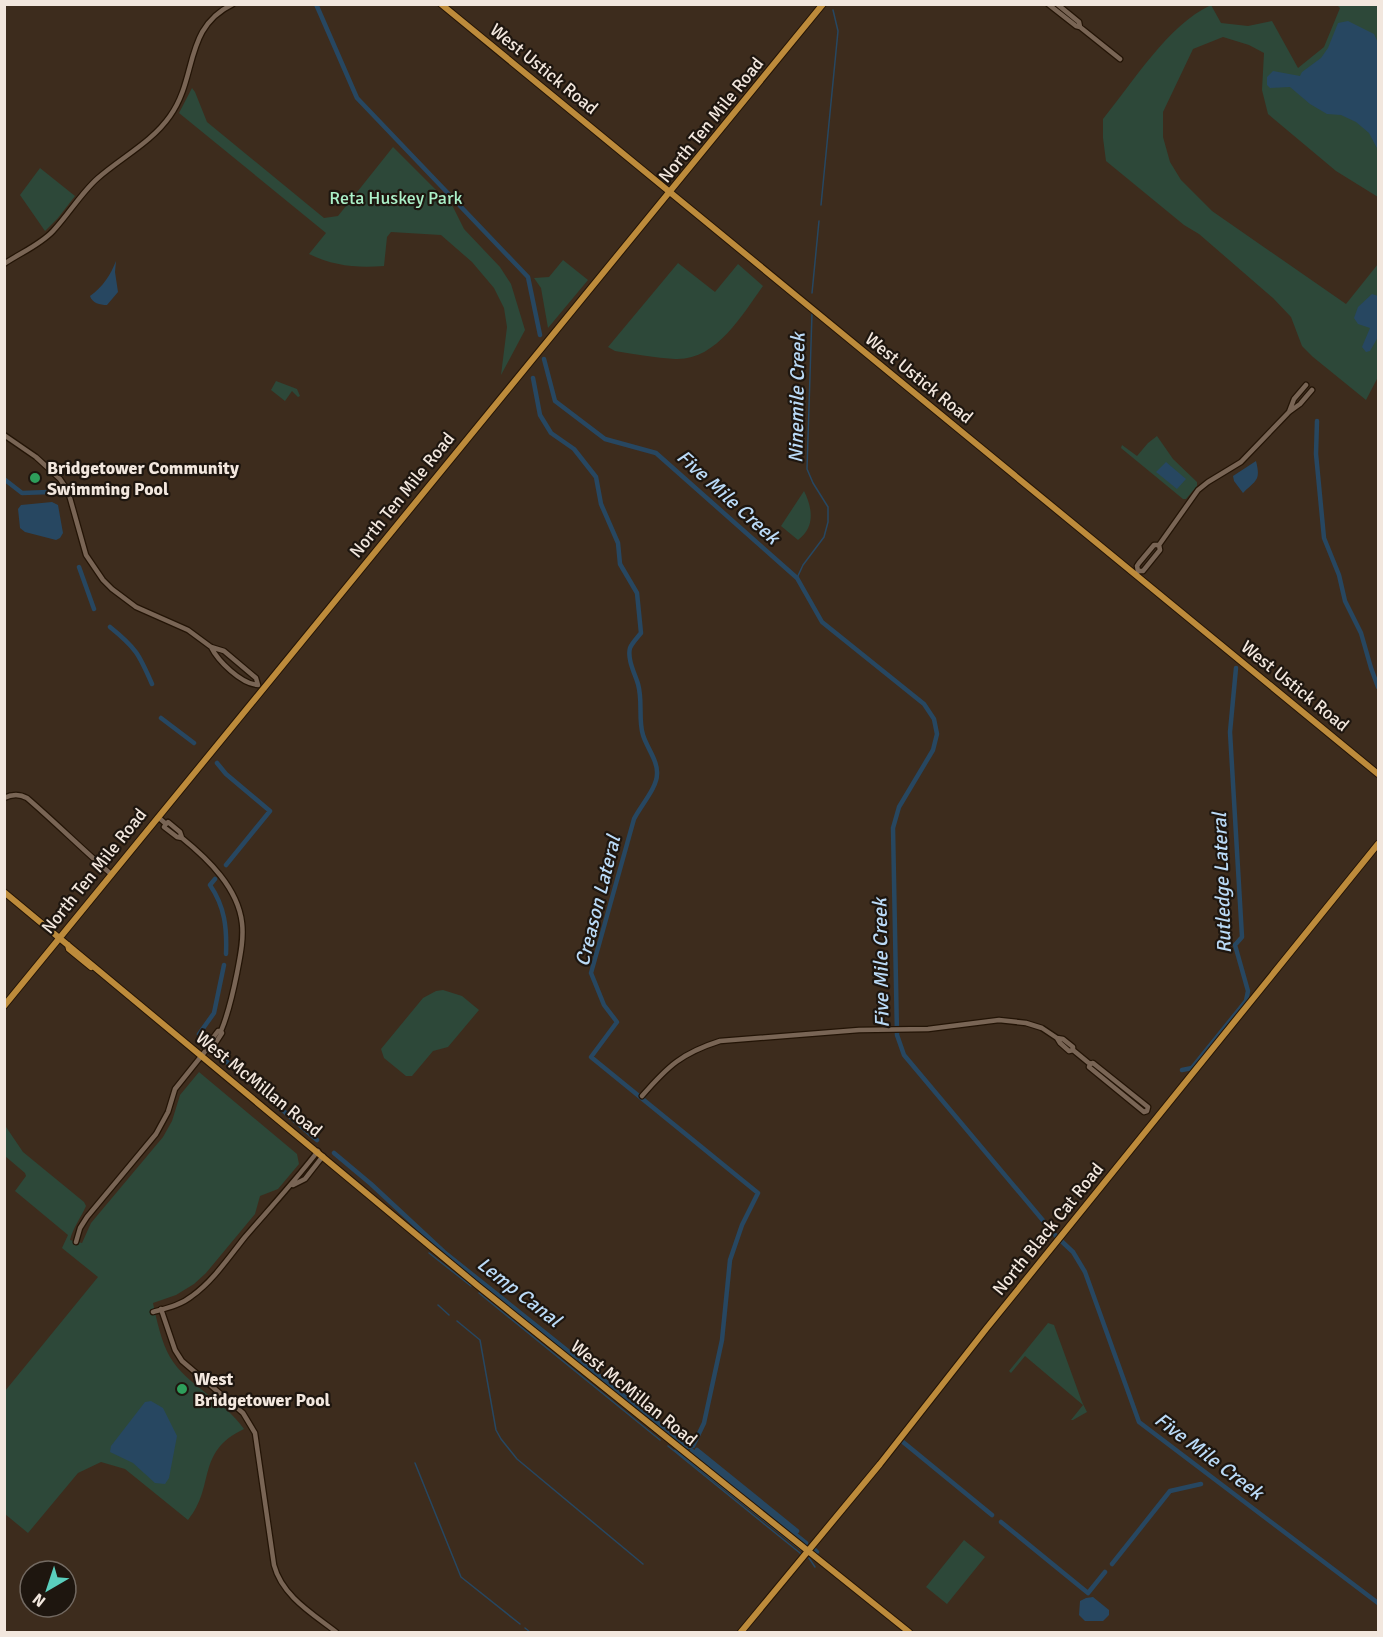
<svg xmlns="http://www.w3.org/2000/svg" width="1383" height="1637" font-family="Signika,sans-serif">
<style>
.green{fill:#2d4839}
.water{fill:#274761}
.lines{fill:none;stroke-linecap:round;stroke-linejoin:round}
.stream{stroke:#274761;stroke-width:1.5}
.canal{stroke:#274761;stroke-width:4.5}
.minor-casing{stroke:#231406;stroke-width:7}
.major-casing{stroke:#231406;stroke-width:8}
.minor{stroke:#796555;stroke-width:4.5}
.major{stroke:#bd8b3b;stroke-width:6}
.leisure-dot{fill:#2e9e5b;stroke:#1e160f;stroke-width:2}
.labels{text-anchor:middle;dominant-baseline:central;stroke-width:4.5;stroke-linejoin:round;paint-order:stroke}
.street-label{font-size:18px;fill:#f2e7de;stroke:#1e160f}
.park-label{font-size:18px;fill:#abf0c8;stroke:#1e160f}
.poi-label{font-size:18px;font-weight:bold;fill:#f2e7de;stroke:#1e160f;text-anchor:start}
.water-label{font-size:20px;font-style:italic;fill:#badaf7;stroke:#1e160f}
</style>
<rect width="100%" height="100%" fill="#3d2c1d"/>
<path class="green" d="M1211,5L1221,23L1248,26L1272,21L1298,68L1324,47L1340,8L1337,5H1378V197L1336,171L1268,114L1262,90L1264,53L1249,45L1223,37L1193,49L1163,112V137L1170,162L1181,180L1212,211L1346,304L1378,264V377L1366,400L1313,357L1302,346L1291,317L1273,298L1199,234L1184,225L1106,161L1103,138V119C1133,82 1168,25 1211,5Z
M192,88L195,92L207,122L324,218L338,216L393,147L453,207L464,229L500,267L511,284L525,330L501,375L507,327L504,308L494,288L472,262L441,235L391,232L387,237L384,266C356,268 334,266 309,254L326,233L179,113Z
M40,168L75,196L58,218L45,231L20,195Z
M563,260L588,280L548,328L541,288L534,278L549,277Z
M678,263L715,292L738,264L763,286C742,315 716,361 675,359C655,358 635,354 615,351L608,347Z
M276,381L297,389L300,396L298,397L292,391L285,401L271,390Z
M1157,436L1173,459L1197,482V486L1186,499H1183L1121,448L1122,445L1137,456L1148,443Z
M804,491C812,507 816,527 798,540L781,526Z
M443,990L462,996L479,1010L448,1047L433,1051L412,1076H406L384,1058L381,1049L423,998L436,991Z
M199,1072L297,1154L299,1164L278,1189L260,1196L255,1214L206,1273L194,1284L176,1295L153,1303C156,1318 162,1344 170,1357C186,1385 224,1400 244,1429C195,1452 216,1486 188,1520L125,1469L101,1462L78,1473L28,1533L5,1514V1391L98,1277L62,1248L68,1235L15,1191L26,1176L25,1173L5,1156L4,1124L23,1152L84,1202L86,1206C81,1218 73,1227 70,1240L82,1243L91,1223L163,1137L172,1121L180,1095Z
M1048,1323L1054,1325L1082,1402L1087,1412L1073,1420H1071L1083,1405L1025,1356L1011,1373L1009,1371Z
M964,1540L985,1557L947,1604L926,1587Z"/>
<path class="water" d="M1348,21L1374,34L1378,43V150L1369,133L1356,122L1341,115L1327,114L1310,104L1290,87L1270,88L1267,85V77L1273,71L1300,76L1302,72L1321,58L1328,48L1338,23Z
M116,261L115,272L118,292L107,305C100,305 92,303 90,296C103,287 111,274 116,261Z
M1372,294L1378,296V337L1370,351L1366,352L1362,347L1370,328L1358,324L1354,318L1358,307Z
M1256,461C1261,481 1256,480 1243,493L1234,481L1233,476Z
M1166,462L1186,479L1177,489L1156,472Z
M52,502L58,505L63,533L60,538L56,540L25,532L20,528L18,509L21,505Z
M151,1401L163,1408L177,1436L169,1478L165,1484L155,1483L133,1463L110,1452L111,1446L145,1402Z
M1093,1597L1109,1610V1615L1103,1621H1085L1079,1615L1080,1601L1086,1598Z"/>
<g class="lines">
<path class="stream" d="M821,205L838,31L833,10
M812,293L819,221
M797,578L803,565L824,537L828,522V507L813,483L807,469L812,313
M429,1253L471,1286
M479,1293L660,1440
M438,1305L449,1315
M457,1321L480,1340L496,1430L501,1439L517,1459L643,1564
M668,1446L800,1553L801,1555
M675,1450L801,1550
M415,1463L461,1577L520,1624
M809,1558L815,1567
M525,1628L530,1632"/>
<path class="canal" d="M316,4L357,98L528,277L540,335
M544,359L555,401L605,439L656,453L797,578L822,622L924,704L934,719L937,734L933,750L899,807L893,828L897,1035L904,1055L1056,1236L1073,1252L1085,1272L1139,1422L1378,1603
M533,378L540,415L551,433L574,449L596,477L601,504L618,543L620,564L637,593L641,633C637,638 632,643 630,648C627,659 635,674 638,684C643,701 638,719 643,735C647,748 658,761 657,774C657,788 641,805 634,819L591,973L604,1005L617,1022L591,1057L758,1193L742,1225L730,1260L722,1340L704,1423L693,1446
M1317,421L1316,454L1324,538L1339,575L1345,601L1361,633L1371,668L1378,687
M4,479L22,493L49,492
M79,567L94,609
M110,627C136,648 139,654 152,684
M161,718L194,743
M217,763L226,774L270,811L226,865
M215,879L210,885C225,907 227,928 226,954
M199,1034L214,1013L224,965
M219,1055L317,1140
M1182,1070L1192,1068L1246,1001L1248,991L1235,945L1242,937L1230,732L1236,668
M334,1153L371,1184L444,1252L688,1447H691
M903,1442L992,1515
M697,1450L797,1531
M692,1451L806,1543
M1001,1522L1088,1593L1105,1572
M815,1550L817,1552
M1112,1564L1170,1491L1201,1484"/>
<g class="minor-casing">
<path id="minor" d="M1048,4L1076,26L1080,27L1079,22L1057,4
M1080,27L1120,59
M4,264C20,253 40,245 53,231C69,214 81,193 98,178C122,157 152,142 170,116C198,77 183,28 233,4
M1289,412L1294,399L1306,385
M4,435L36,457L60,479L68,491L86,555L103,580L112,589L136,607L188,630L211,647L224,651L256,678L258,685C241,684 218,661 211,647
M1159,545L1198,490L1208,482L1241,462L1289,412L1300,404L1312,390
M1136,575L1138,571H1143L1160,550L1159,545H1154L1139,563L1137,566L1138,571
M4,798C12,794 20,794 27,798C56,823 82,849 111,874
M158,817L166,824L168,822L180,832L182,838L177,837L164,827L166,824
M182,838C208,859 238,888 242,923C244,939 240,957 237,973C233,993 229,1012 221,1031
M1057,1038L1063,1039L1073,1047V1050L1069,1051L1060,1043Z
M1073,1050L1090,1064L1089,1067L1144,1112L1147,1111L1148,1107L1093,1063L1090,1064
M642,1096C668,1066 682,1053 720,1041L859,1030L928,1029L999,1020L1026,1023L1042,1028L1057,1038
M293,1185L305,1179L323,1156
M76,1242L80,1228L87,1217L156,1134L168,1112L175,1089L207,1049L211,1050L222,1033L221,1031H218L206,1047L207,1049
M161,1309L175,1350L182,1361L243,1413L255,1433L274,1565C282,1596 313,1614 336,1632
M153,1312C167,1308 181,1305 192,1296C213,1281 229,1257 245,1237C270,1208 295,1181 318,1151"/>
</g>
<g class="major-casing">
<path id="major" d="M441,4L1378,774
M4,892L478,1286L909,1632
M68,945L69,949L91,967
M4,1006L823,4
M741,1632L880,1464L986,1329L1378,844"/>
</g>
<use href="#minor" class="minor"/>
<use href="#major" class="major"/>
</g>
<g class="leisure-dot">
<circle cx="35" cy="478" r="6"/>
<circle cx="182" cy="1389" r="6"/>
</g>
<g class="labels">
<g class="street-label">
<text transform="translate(544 69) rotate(39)">West Ustick Road</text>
<text transform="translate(711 120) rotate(-51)">North Ten Mile Road</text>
<text transform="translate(919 378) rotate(39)">West Ustick Road</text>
<text transform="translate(402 495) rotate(-51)">North Ten Mile Road</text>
<text transform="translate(1295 686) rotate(39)">West Ustick Road</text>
<text transform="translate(94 871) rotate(-51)">North Ten Mile Road</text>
<text transform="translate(259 1084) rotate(39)">West McMillan Road</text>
<text transform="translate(1048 1229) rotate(-51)">North Black Cat Road</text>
<text transform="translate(634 1393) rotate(39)">West McMillan Road</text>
</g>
<g class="park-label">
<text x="396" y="198">Reta Huskey Park</text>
</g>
<g class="poi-label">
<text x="47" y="468">Bridgetower Community<tspan x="47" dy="21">Swimming Pool</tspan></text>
<text x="194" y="1379">West<tspan x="194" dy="21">Bridgetower Pool</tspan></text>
</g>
<g class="water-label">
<text transform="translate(797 398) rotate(-89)">Ninemile Creek</text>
<text transform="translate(728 497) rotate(42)">Five Mile Creek</text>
<text transform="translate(1222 883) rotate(-92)">Rutledge Lateral</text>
<text transform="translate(598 901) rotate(-76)">Creason Lateral</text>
<text transform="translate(881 963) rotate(-91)">Five Mile Creek</text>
<text transform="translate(519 1292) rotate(38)">Lemp Canal</text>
<text transform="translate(1209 1456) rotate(37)">Five Mile Creek</text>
</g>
</g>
<rect width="1383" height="1637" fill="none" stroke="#f2e7de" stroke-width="12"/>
<g transform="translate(48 1589) rotate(219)"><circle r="28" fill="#1e160f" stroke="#736a62" stroke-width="1.5"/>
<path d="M0-4.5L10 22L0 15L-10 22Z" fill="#5acebd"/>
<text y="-9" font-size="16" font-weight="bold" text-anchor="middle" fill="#f2e7de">N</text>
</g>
</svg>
